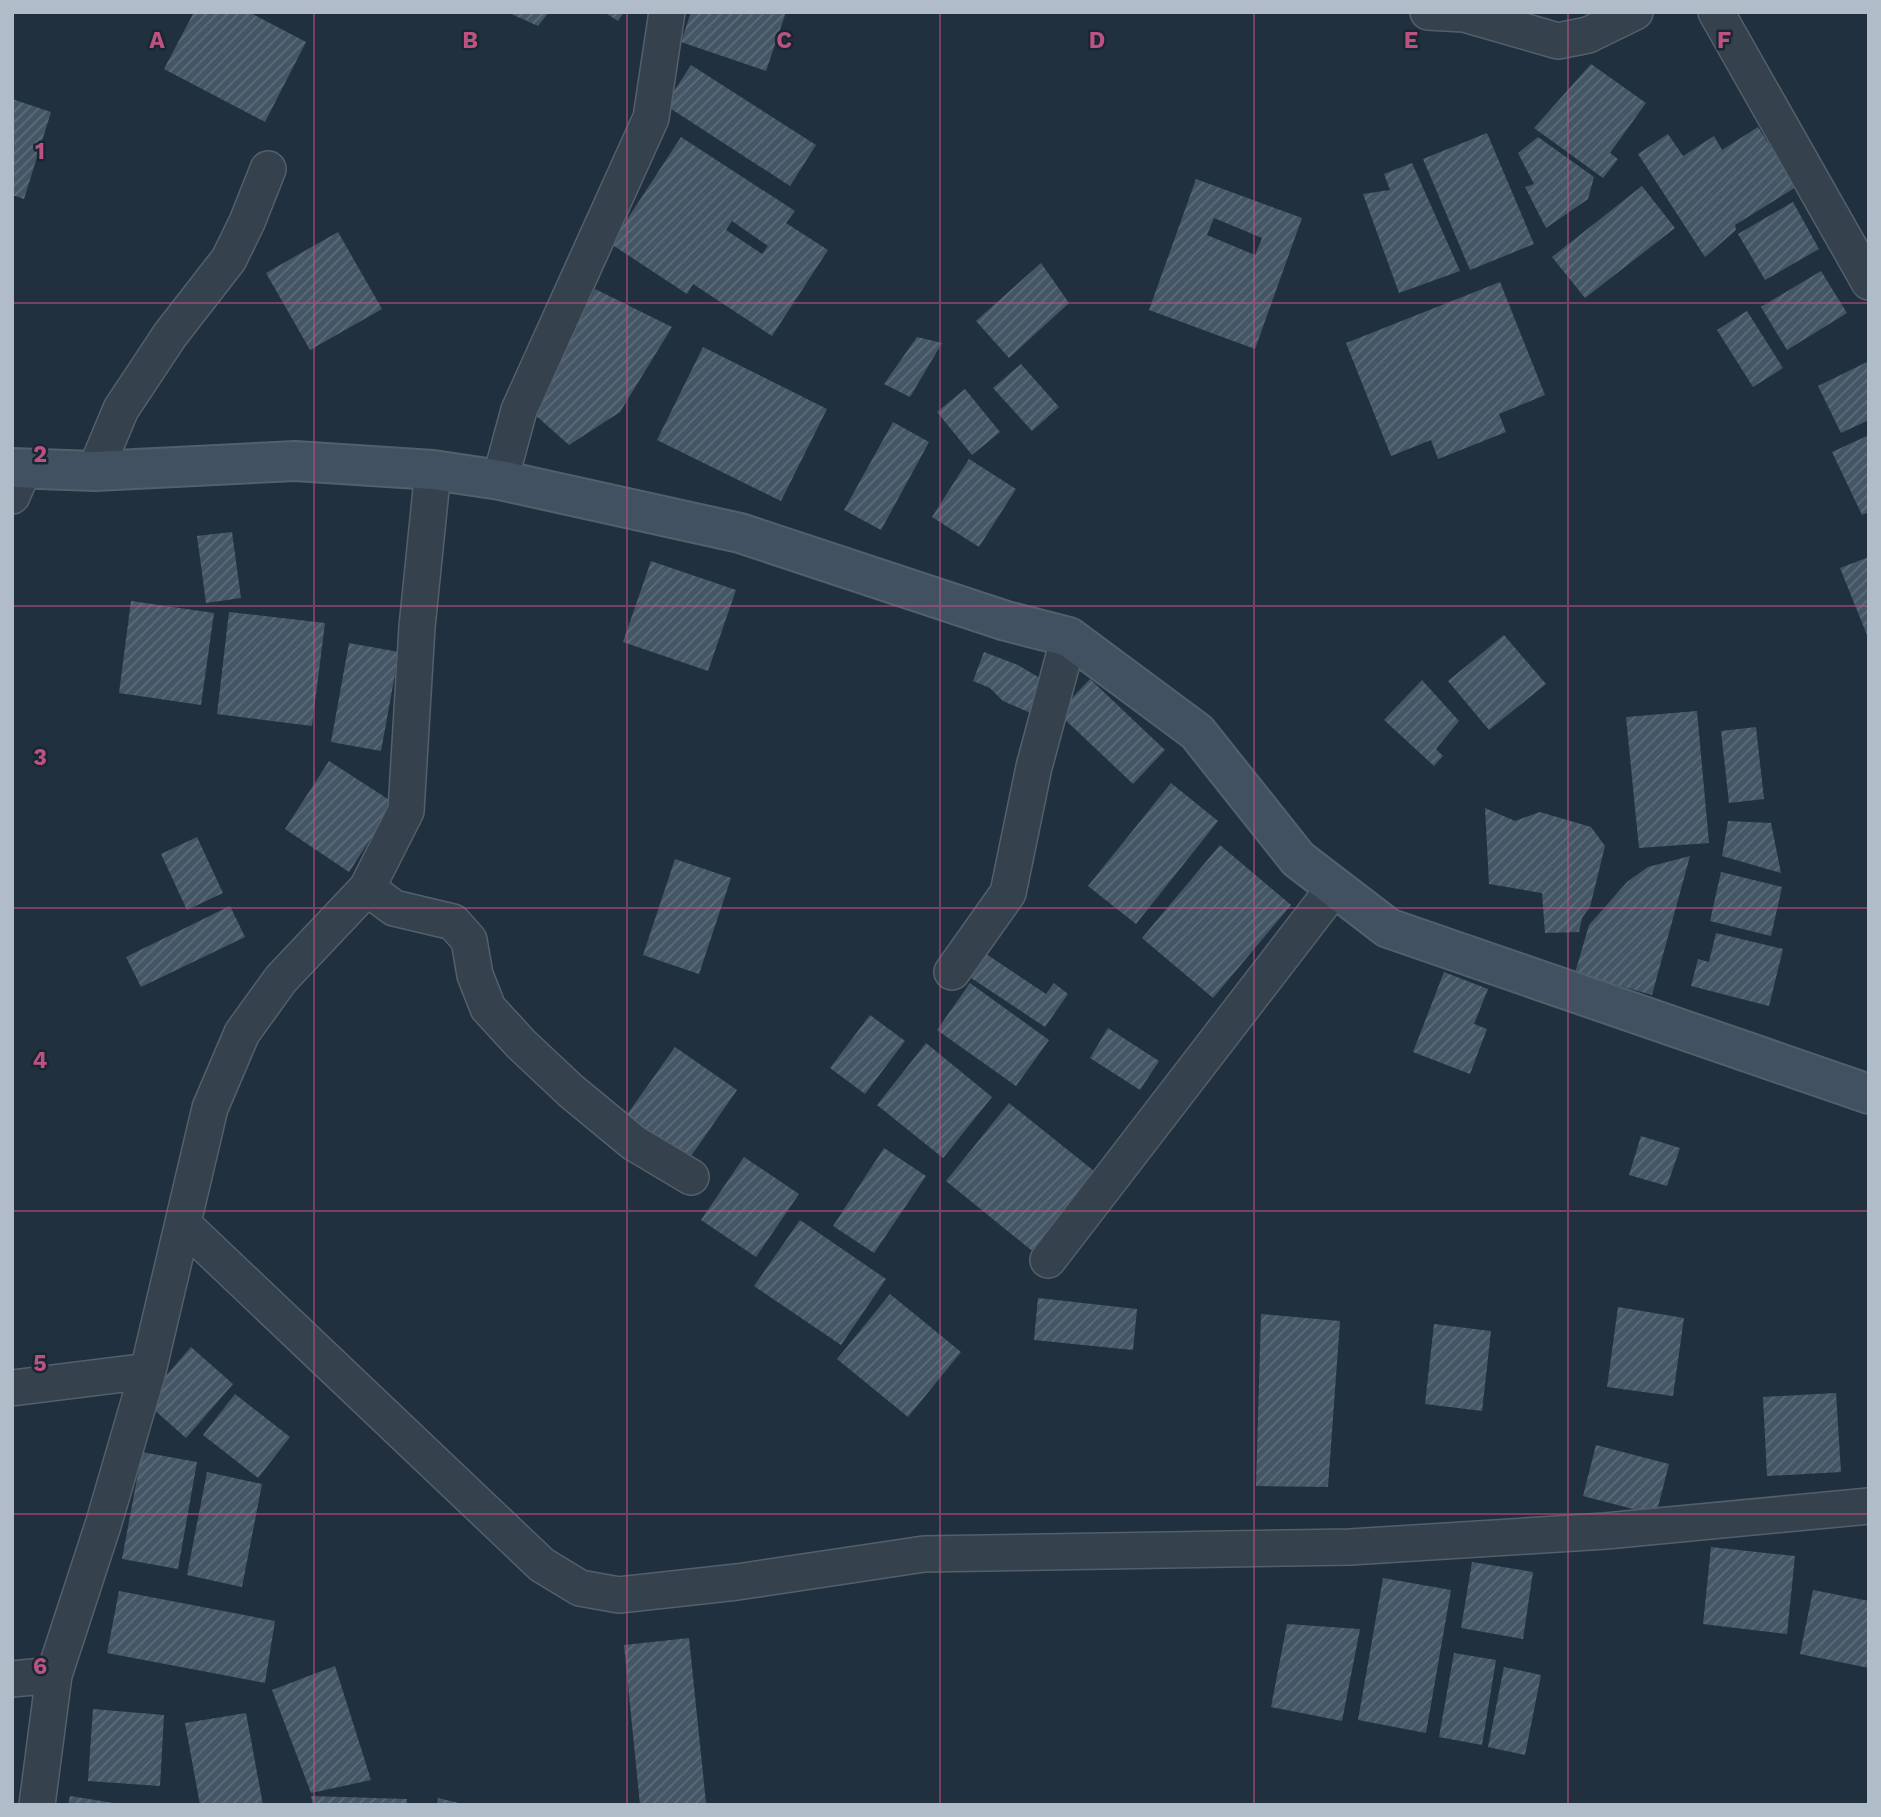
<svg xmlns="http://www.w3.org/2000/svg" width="1881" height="1817" font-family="'Work Sans',sans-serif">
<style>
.building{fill:url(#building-hatch);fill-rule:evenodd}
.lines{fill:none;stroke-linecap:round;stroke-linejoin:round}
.street-casing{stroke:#53606c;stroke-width:38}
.secondary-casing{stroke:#53606c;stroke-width:42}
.street{stroke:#35424e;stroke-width:35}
.secondary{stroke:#425161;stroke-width:38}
.grid{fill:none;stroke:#bc5282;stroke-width:2;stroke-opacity:0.55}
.grid-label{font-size:23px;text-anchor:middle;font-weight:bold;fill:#bc5282;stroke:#1a2733;stroke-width:5;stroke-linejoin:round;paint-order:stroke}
</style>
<defs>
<pattern id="building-hatch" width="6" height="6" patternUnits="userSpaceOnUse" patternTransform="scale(1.75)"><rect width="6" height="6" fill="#445665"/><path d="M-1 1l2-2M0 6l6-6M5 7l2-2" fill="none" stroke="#5c6c7a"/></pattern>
</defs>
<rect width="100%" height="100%" fill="#20303e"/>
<path class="building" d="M194,12H249L306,42L265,122L164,69Z
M507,12H549L538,26Z
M604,12H624L618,21Z
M691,12H786L766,71L681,42Z
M1591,64L1646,103L1610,153L1618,159L1603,178L1534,128Z
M691,65L816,145L790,186L665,105Z
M12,99L51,112L24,199L12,195Z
M1758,127L1796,187L1735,225L1736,230L1705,257L1638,154L1668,134L1683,156L1714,136L1722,150Z
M1487,133L1534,244L1470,270L1423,159Z
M681,137L795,211L786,223L828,250L772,336L693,284L687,294L611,244ZM732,221L768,246L762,254L726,230Z
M1538,137L1594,177L1588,199L1546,228L1525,187L1534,184L1518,153Z
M1412,163L1460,271L1399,293L1363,194L1390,190L1384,174Z
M1196,179L1302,218L1255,349L1149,310ZM1214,218L1262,238L1255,255L1207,235Z
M1642,186L1675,228L1585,298L1552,257Z
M1793,202L1819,249L1765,280L1738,234Z
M338,232L382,309L310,350L266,273Z
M1041,263L1069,303L1009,358L976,321Z
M1821,271L1847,313L1787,350L1761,307Z
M1500,282L1545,395L1499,414L1506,432L1438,459L1431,440L1391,456L1346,343Z
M595,289L672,327L620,412L569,445L533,413Z
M1747,311L1783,368L1753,387L1717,330Z
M917,337L942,343L910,397L884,384Z
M703,347L827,409L781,501L657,440Z
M1869,361V420L1841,433L1818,386Z
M1021,364L1059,407L1032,431L993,388Z
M965,389L1000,432L972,455L937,412Z
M893,422L929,442L881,530L844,510Z
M1869,435V512L1862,515L1832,452Z
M969,459L1016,489L979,547L932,517Z
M232,532L241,598L206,603L197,536Z
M1869,557V640L1840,568Z
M651,561L736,590L708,671L623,642Z
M131,601L214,613L201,705L119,693Z
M229,612L325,623L312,726L217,714Z
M1504,635L1546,684L1489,730L1448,681Z
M349,643L399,652L381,751L331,742Z
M984,652L1018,665L1043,680L1033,714L1003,701L990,688L973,681Z
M1090,679L1165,750L1133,784L1058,713Z
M1422,680L1459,721L1436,749L1443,756L1434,766L1384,720Z
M1697,711L1709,843L1639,848L1626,717Z
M1756,727L1764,799L1729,803L1721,731Z
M329,761L394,803L349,872L285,829Z
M1171,783L1218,821L1136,924L1088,886Z
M1485,808L1515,821L1540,812L1591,827L1605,846L1590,907L1582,918L1579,932L1545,933L1542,893L1489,884Z
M1728,821L1771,823L1781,873L1722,856Z
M197,837L223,893L187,910L161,854Z
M1220,845L1291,905L1213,998L1142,938Z
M1690,856L1652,995L1575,973L1589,925L1627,882L1648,867Z
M675,859L731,878L699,974L643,955Z
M1721,872L1782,887L1771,936L1710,921Z
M230,906L245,937L141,987L126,957Z
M1716,933L1783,949L1769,1006L1691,986L1698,959L1709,962Z
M980,950L1046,994L1054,983L1068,994L1045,1027L965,974Z
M1444,972L1488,989L1474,1024L1487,1029L1470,1074L1413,1052Z
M970,983L1049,1040L1016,1086L937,1030Z
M870,1015L905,1041L865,1094L830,1068Z
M1108,1028L1159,1061L1140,1090L1090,1058Z
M926,1043L992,1097L943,1158L877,1105Z
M675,1047L737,1090L689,1159L626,1116Z
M1009,1103L1099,1175L1036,1254L946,1181Z
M1641,1136L1680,1148L1667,1186L1629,1175Z
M884,1148L926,1176L874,1253L833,1226Z
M744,1157L799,1194L756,1257L701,1220Z
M800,1220L886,1279L841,1345L754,1286Z
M890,1294L961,1352L908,1417L837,1359Z
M1038,1298L1137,1309L1133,1350L1034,1340Z
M1618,1307L1684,1318L1673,1396L1607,1387Z
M1261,1314L1340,1321L1328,1487L1256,1486Z
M1434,1324L1491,1331L1482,1411L1425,1404Z
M191,1347L233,1384L186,1438L144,1401Z
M1836,1393L1841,1472L1767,1476L1763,1397Z
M235,1394L290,1437L258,1478L203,1435Z
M1596,1445L1669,1464L1656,1515L1583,1496Z
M142,1452L197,1462L178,1569L122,1559Z
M207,1472L262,1484L242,1587L187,1575Z
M1711,1547L1795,1556L1787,1634L1703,1624Z
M1472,1562L1533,1572L1523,1639L1461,1628Z
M1383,1578L1451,1590L1426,1733L1358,1720Z
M1813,1590L1869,1601V1668L1800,1654Z
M119,1591L275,1621L265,1683L107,1653Z
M1287,1624L1360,1629L1342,1721L1271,1707Z
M689,1638L706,1803L640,1805L624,1645Z
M1454,1653L1496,1660L1482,1745L1439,1737Z
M335,1666L371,1780L311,1793L272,1690Z
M1504,1667L1541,1675L1525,1755L1488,1747Z
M93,1709L164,1715L160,1786L88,1781Z
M246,1713L263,1805H200L185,1723Z
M70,1796L114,1803V1805H68Z
M311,1796L407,1799V1805H313Z
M438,1798L463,1804V1805H437Z"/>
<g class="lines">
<g class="street-casing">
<path id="street" d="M1428,12L1464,14L1558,41L1588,35L1635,12
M1716,12L1869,282
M95,471L121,409L170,335L229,259L247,222L268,169
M500,480L519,410L651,118L667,12
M12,496L24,468
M367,888L394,908L453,922L469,940L475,975L488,1008L521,1044L571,1091L634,1143L691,1177
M952,972L1008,893L1034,767L1069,637
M183,1224L542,1565L580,1588L619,1595L737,1582L924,1554L1350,1547L1606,1531L1869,1506
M1048,1260L1335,887
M12,1388L148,1371
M12,1679L54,1675
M37,1805L54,1675L104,1522L148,1371L210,1108L242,1033L281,979L367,888L406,811L417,627L433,470"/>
</g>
<g class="secondary-casing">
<path id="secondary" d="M12,468L95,471L295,461L433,470L500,480L740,533L1006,621L1069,637L1197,732L1298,859L1388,928L1869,1094"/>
</g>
<use href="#street" class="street"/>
<use href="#secondary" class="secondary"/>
</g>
<path class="grid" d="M314,12V1805M627,12V1805M940,12V1805M1254,12V1805M1568,12V1805M12,303H1869M12,606H1869M12,908H1869M12,1211H1869M12,1514H1869"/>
<g class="grid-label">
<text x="157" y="48">A</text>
<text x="470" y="48">B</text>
<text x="784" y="48">C</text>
<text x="1097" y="48">D</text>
<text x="1411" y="48">E</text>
<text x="1724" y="48">F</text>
<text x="40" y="159">1</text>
<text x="40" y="462">2</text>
<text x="40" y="765">3</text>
<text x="40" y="1068">4</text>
<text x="40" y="1371">5</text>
<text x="40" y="1674">6</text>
</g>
<rect width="1881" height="1817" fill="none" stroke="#b0bdc9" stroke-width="28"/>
</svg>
